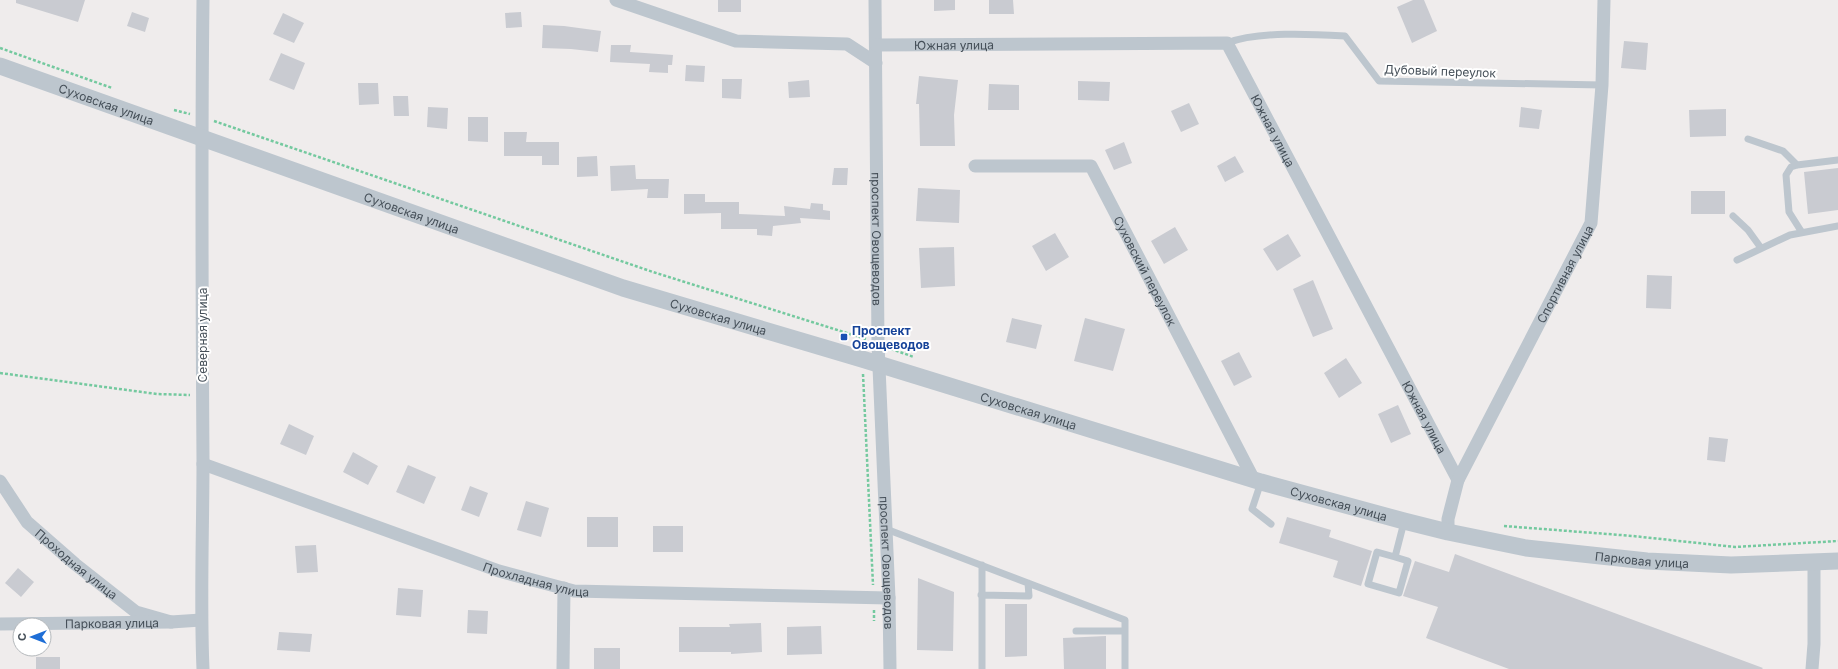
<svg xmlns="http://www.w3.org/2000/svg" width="1838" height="669" font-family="Inter,sans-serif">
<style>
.building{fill:#c9cbd1}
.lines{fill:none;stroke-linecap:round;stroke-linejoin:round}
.path{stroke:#74c99f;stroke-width:2.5;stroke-dasharray:3 2;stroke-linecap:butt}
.service{stroke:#bdc6ce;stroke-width:7}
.minor{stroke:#bdc6ce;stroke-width:13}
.tertiary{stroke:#bdc6ce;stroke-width:17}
.transit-dot{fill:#1a4fb4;stroke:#fff;stroke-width:1.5}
.labels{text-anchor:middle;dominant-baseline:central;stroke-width:4;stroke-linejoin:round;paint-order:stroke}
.street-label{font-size:12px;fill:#454f58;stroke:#fff}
.transit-label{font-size:12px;font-weight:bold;fill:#164399;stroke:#fff;text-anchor:start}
</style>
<rect width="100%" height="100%" fill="#efecec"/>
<path class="building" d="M16,0H85L78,22L16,3Z
M718,0H741V12H718Z
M934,0H955V10L934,11Z
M989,0H1013L1014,14H989Z
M1413,0H1424L1437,31L1412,43L1397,7Z
M132,12L149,18L145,32L127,26Z
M521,12L522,27L506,28L505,13Z
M283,13L304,23L294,43L273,34Z
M543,25L564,26L601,31L598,52L571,49L542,48Z
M1624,41L1648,43L1646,70L1621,68Z
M611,45H631L630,52L673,55L672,65H668V73L649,72L650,64L610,62Z
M281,53L305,63L294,90L269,80Z
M686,65L705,66L704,82L685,81Z
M919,76L958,80L954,115L955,146H920L919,104H916Z
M722,79H742L741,99L722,98Z
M809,80L810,97L789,98L788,82Z
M1078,81L1110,82L1109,101L1078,100Z
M358,83H378L379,104L359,105Z
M989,84L1019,85V110H988Z
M393,96H408L409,116H394Z
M1189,103L1199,124L1181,132L1171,111Z
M428,107L448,108L447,129L427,127Z
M1521,107L1542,110L1539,129L1519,127Z
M1726,109V136L1690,137L1689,110Z
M468,117H488V142L468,141Z
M504,132H527L526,142H559V165H542V156H504Z
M1124,142L1132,163L1114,170L1105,150Z
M597,156L598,176L577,177V157Z
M1235,156L1244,172L1225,182L1217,166Z
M635,165L636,179H669L668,198H647L648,189L611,191L610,166Z
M834,168H848L847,185H832Z
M1838,168V210L1808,214L1804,172Z
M918,188L960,190L959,223L916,221Z
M1691,191H1725V214H1691Z
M684,194H705V202H739V214L785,216L784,206L810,209L811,203L823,204V210L830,211V220L800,218L801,223L773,226L772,236L757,235V229H721V213L684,214Z
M1175,227L1188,250L1164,264L1151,241Z
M1055,233L1069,257L1046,271L1032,246Z
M1288,234L1301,256L1277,271L1263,249Z
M954,247L955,286L921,288L919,248Z
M1647,275L1672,276L1671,309L1646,308Z
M1313,280L1333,329L1313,337L1293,289Z
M1012,318L1042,325L1036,349L1006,342Z
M1085,318L1125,329L1113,371L1074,361Z
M1239,352L1252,377L1234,386L1221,361Z
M1346,358L1362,383L1339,398L1324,373Z
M1398,405L1411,434L1391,443L1378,414Z
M289,424L314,436L306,455L280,444Z
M1709,437L1728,439L1725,462L1707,460Z
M353,452L378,466L368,485L343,472Z
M408,465L436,477L424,504L396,492Z
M470,486L488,493L479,517L461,510Z
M526,501L549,508L541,537L517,530Z
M587,517H618V547H587Z
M1287,517L1331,530L1329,537L1372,551L1361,586L1333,577L1338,561L1279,543Z
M653,526H683V552H653Z
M316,545L318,572L297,573L295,546Z
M1455,554L1763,668L1762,669H1509L1426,638L1438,607L1403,596L1415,561L1449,572Z
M18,568L34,582L21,597L5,583Z
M918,578L954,592L953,651L917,650Z
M398,588L423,590L421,617L396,615Z
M1005,604H1027V656L1005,657Z
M468,610L488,611L487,634L467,633Z
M761,623L762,652L731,654V652H679V627H730L729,624Z
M821,626L822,654L787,655V627Z
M279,632L312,634L310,652L277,650Z
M1106,636V669H1064L1063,638Z
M594,648H620V669H594Z
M36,657H60V669H36Z"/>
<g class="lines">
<path class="path" d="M0,48L112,88
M174,110L190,114
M214,121L653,272L866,339
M891,349L914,357
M0,373L157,394L190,395
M863,374L873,585
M1504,526L1633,536L1735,547L1838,541
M874,610V621"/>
<path class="service" d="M1227,43C1258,31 1312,34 1345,36L1379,81L1602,85
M1748,139L1783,151L1797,165
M1733,216L1748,230L1761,248
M1801,231L1789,212L1786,175L1791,167L1797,165L1838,160
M1737,260L1790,235L1838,226
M1261,482L1252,509L1271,524
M886,529L1125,620V669
M1395,557L1408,561L1399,593L1368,584L1377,552L1395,557L1404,522
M982,565V669
M981,595L1029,596L1028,583
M1076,631H1124"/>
<g class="minor">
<path d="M616,0L736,41L847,44L876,63"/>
<path id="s1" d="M875,0L878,344L889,598L890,669"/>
<path id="s2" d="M876,45L1227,43L1458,480L1448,519V532"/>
<path id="s3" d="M975,166H1091L1254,480"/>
<path id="s4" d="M203,464L499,571L574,591L889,598"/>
<path id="s5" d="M1458,480L1591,223L1602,85L1604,0"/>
<path id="s6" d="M0,481L27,522L75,564L136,612L171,622"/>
<path id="s7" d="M0,624L171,622L201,620"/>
<path d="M203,669C200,600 203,530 203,461C202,307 201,154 203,0"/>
<path d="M563,669L564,588"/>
<path d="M1812,669L1814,644V562"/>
</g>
<path class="tertiary" id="s8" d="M0,66L623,288L862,359L1261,482L1404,521L1448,532L1526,548L1647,561L1731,565L1838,561"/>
</g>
<rect class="transit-dot" x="840" y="333" width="8" height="8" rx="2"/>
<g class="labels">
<g class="street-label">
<text stroke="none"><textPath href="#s2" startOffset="78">Южная улица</textPath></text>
<text transform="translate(1440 71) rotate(2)">Дубовый переулок</text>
<text stroke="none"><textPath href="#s8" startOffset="113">Суховская улица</textPath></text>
<text stroke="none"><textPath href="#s2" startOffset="450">Южная улица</textPath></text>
<text stroke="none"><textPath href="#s8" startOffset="437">Суховская улица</textPath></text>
<text stroke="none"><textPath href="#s1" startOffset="239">проспект Овощеводов</textPath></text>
<text stroke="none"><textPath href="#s3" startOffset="234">Суховский переулок</textPath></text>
<text stroke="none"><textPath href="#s5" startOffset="232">Спортивная улица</textPath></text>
<text stroke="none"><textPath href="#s8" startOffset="761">Суховская улица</textPath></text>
<text transform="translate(202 335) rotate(-90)">Северная улица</text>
<text stroke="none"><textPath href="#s8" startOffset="1085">Суховская улица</textPath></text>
<text stroke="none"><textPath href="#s2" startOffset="774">Южная улица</textPath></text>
<text stroke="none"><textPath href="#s8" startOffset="1409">Суховская улица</textPath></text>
<text stroke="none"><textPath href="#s8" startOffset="1718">Парковая улица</textPath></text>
<text stroke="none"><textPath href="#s1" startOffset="563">проспект Овощеводов</textPath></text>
<text stroke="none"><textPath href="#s6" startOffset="114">Проходная улица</textPath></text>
<text stroke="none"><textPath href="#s4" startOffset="353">Прохладная улица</textPath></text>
<text stroke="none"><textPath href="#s7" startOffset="112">Парковая улица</textPath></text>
</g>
<g class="transit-label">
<text x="852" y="330">Проспект<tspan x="852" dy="14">Овощеводов</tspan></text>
</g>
</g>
<g transform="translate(32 637) rotate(270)"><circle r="19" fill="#ffffff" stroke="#b5b9bc"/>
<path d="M0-3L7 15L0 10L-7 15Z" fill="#1e6ed6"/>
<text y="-6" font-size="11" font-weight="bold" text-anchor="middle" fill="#454f58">С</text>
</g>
</svg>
